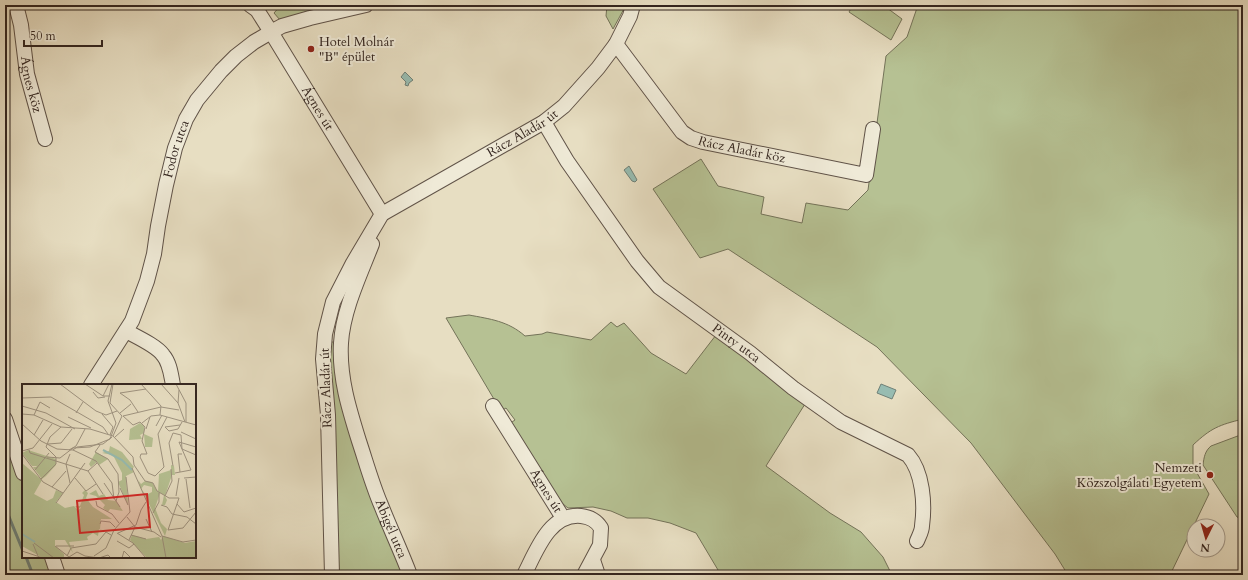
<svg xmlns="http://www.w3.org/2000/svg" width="1248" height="580" font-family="Cardo,serif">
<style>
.green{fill:#b6c193;stroke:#747359}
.water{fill:#97bcb1;stroke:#6f8077}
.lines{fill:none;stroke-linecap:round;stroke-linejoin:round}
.stream{stroke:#6f8077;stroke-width:3}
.minor-casing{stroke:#605348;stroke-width:16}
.minor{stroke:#efead7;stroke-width:14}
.poi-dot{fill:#8f2418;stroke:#efead7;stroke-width:1.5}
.labels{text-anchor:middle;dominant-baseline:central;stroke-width:4;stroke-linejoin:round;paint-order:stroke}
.poi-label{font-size:13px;fill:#33251f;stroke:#efead7;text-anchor:start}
.street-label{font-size:13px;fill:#33251f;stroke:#efead7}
.inset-river{fill:none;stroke:#97bcb1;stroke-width:2}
.inset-road{fill:none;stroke:#9f9481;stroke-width:1}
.view{fill:#d62828;fill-opacity:0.15;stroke:#d62828;stroke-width:2}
.inset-edge{fill:none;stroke:#33251f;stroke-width:2}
</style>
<rect width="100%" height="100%" fill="#e7dec2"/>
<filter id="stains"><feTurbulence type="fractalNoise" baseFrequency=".005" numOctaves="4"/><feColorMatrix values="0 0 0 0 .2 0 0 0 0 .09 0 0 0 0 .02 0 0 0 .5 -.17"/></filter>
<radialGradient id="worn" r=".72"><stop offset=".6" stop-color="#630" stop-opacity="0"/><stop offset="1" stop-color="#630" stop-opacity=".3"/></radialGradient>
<path class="green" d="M281,5H309L315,9L280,20L274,13Z
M607,5H626L613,29L606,16Z
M853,5H883L902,19L891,40L849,12Z
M918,5H1243V419C1219,425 1211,428 1193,445V466L1209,494L1170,575H1068L1055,554L971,443L877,347L728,249L700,258L653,189L701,159L718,186L764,197L761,214L802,223L806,203L848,210L868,190L886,56L907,37Z
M469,315C490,319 508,321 525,336L542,334L547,332L591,340L611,322L617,327L624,323L651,353L686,374L716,335L805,404L766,466L830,513L861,532L883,557L892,575H721L696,533L670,523L648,518H627L611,511L593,507L568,508L558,500L509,424L515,420L506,408L501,411L446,318Z
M329,341L336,343L406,575H338Z
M5,419L23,473V557H49L53,575H5Z
M1243,434V518L1242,519L1237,517L1203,465C1204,457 1205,451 1211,446Z"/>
<path class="water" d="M405,72L413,80L409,83L408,86L405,85L406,82L401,77Z
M629,166L636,178L637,180L635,182L632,181L624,170Z
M881,384L896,390L892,399L877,393Z"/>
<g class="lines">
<path class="stream" d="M5,507L23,551
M26,557L33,575"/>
<g class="minor-casing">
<g id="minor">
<path id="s1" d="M16,5L21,25L27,74L45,139"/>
<path id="s2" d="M250,5L257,10L271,32L382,214"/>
<path id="s3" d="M616,44L682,132L691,138L703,142L866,175L873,129"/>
<path id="s4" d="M544,122L567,161L637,261L659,287L750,353L793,388L841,422L908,455C923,472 925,504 922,526C922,531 919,536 917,541"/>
<path id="s5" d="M372,244C360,275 343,310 341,343C339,377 349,409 359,441C366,462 372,484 381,505C390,528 401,551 410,575"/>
<path d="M126,331C135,336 157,346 163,355C170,363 171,375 173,385"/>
<path id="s6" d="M91,385L132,321L147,281L154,254L158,226L166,185L175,148L186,119L197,100L221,71L236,56L254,42L271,32L282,26L310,18L366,5"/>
<path id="s7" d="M493,406L563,518"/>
<path d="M5,419L23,473"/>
<path d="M52,557L58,575"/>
<path d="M593,560L598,575"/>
<path id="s8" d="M332,575L328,415L323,359L325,334L333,302L353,263L382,214L544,122L564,106L598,68L616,44L630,16L633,5"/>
<path d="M524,575C536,552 549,513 581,516C590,517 596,520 601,528L600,545L584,575"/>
</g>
</g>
<use href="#minor" class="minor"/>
</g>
<g class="poi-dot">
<circle cx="311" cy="49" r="4"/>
<circle cx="1210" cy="475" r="4"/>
</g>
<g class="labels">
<g class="poi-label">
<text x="319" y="42">Hotel Molnár<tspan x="319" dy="15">"B" épület</tspan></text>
<text x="1202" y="468" text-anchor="end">Nemzeti<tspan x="1202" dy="15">Közszolgálati Egyetem</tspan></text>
</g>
<g class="street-label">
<text stroke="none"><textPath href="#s1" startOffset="81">Ágnes köz</textPath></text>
<text stroke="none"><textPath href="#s2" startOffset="124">Ágnes út</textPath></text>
<text stroke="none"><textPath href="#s8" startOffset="537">Rácz Aladár út</textPath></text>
<text stroke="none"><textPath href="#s6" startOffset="254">Fodor utca</textPath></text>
<text stroke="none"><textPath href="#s3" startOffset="173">Rácz Aladár köz</textPath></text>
<text stroke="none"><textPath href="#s4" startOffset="297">Pinty utca</textPath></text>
<text transform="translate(326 388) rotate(-92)">Rácz Aladár út</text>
<text stroke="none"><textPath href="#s7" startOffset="100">Ágnes út</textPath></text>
<text stroke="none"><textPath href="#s5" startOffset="298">Abigél utca</textPath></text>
</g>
</g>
<g transform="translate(22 384)">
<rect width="174" height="174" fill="#e7dec2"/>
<path d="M118,39L122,42V49L118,51L120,55L107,56L108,45ZM122,50L131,54L130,63H123ZM88,62L100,68L112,83L110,85L112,88L104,92L106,121L96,98L100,96V89L91,71L80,69L87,67ZM6,66L34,75V81L24,92L20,95L11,83H14L15,82H10L0,69ZM74,68L86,75L77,81L75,78L69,83L67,80ZM0,79L20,96L12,110L25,117L31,114L34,106L41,109L34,118L43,124L52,122L56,126L59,124V123L56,125L53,122H58L62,111L60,109L63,106L66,109L64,114L71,123L90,135H79L78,145L80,146L77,145L76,152L71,149L65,153L66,156L47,158L51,169L43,156H33V162L42,170V174H21L0,162ZM149,81L152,82L153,91H150L143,112L145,116L143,121H140L142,111L138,109L133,124L139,139L145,145L143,152L120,106L124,111L130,108V103L122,101L119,105L116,96L119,100L123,97L130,98L136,108L137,90L149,86ZM74,106L77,112L82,110L86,116L94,117L101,127L88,125L86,128L81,124L83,121L74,112L67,110ZM110,151L124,155L137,153L139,156L141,152L163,159L174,157V174H144L143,166L144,174H125L108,156Z" fill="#b6c193"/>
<path class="inset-river" d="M81,66L100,76L110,86M0,150L13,158"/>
<path class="inset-road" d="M38,0L74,27L84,31L95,27M63,0L81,12H88M91,0L88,19L100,32M119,0L139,22L138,31M139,0L156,19L163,38M154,0L164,19V38M71,8L76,14L83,13M81,12L87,0M0,14L29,13L81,43L86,50M156,19L157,6M0,22L24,29L53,45M116,28L108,16L98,9L124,5M54,29L61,18M98,29L109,20M0,30L12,31L39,43L68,45L91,52M80,30L91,43L88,51M12,31L18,18L28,24M101,32L111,41L118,38L123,43L120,57L125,70H119L118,73L126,89L133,92M101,32L139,23L157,26M46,33L69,44M120,39L129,32L138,31L174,41M0,40L19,57L35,65L51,66M158,41L143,43L147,47L156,45L160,38M134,42L140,31M124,45L128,33M159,48L174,55M12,51L21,36M91,52L111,73L112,81L123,97L131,99L135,107L147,114H157L155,120L162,128L174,124M91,52L100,32M28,53L39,43M93,53L102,45M26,60L39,59L50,45M78,61L73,68L86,75L96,90L97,108L94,117M7,66L8,69L66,87M47,66L54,62L63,45M51,66L74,77L90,99L92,115M51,66L55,63L81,60L90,53M0,67L11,64L30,40M0,70L21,98L41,109M25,73L38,74L51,64L68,63L88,55L94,39L86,17L90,0M151,82L147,59L151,49L159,51L160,65L174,71M110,84L140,152M13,86L27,69M169,86L157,58L174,63M66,87L81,110M66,87L75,79M158,88L156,70H160M153,89L169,86M133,92L142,83L136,50L145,33M53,94L64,107L74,100M162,94L174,93M19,95L34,80V73L24,63L28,53M164,95L168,124M48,99L44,80L48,70M82,99L98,123M30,103L44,87M98,104L106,121M143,112L150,97L149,85M154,112L157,94M74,117L75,122L90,130L97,139M34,119L63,79M155,120L146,146L161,144L174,128M139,121L145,123L150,130L165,133L174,140M131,129L137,118V109M105,133L113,143L132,148L139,153M124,135L130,148M78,140L79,137L88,138L93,143M92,146L108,128L104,93M95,149L111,159L124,174M96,149L114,141L119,126L124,118M109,151L124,155M140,152L161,158L174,156M140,152L144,174M107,156L113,143M95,157L107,164L112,160M12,159L32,174M11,160L16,172M33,162L47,173L55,168L63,172L77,174L86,171L89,174M34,162H52M0,167L21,174M45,172L49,164L74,160L84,148L89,151M72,172L84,164L92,146M100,174L102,167L109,174"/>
<path class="view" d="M125,110L128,143L58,149L55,117Z"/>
<rect width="174" height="174" class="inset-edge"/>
</g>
<rect width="1248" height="580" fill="none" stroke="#e7dec2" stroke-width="20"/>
<rect x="6" y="6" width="1236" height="568" fill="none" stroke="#33251f" stroke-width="2"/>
<rect x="10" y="10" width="1228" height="560" fill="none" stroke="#33251f"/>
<g transform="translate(1206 538) rotate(185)"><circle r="19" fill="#efead7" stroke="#a49b8d"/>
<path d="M0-3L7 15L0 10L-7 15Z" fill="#8f2418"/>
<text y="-6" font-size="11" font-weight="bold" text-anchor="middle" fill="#33251f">N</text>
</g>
<path d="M24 40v6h78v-6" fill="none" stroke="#33251f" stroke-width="2"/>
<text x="30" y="40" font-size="12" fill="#33251f" stroke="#efead7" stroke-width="3" paint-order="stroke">50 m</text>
<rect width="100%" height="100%" filter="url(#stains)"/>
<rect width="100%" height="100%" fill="url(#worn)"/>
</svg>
